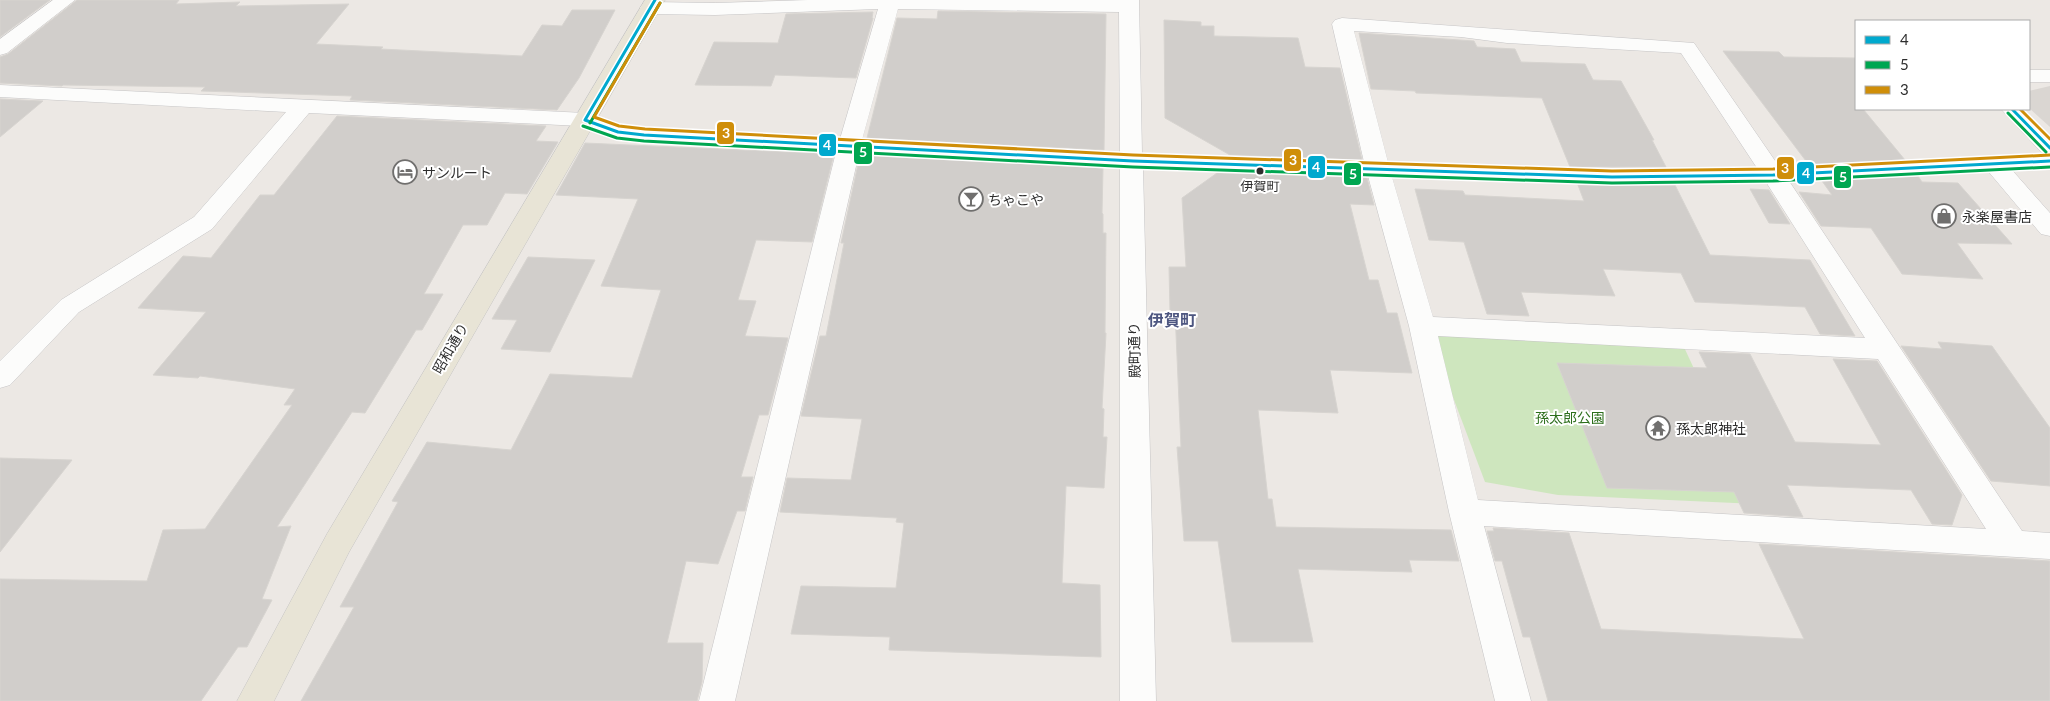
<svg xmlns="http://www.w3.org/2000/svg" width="2050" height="701" font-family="Lato,'Noto Sans JP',sans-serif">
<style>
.green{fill:#cee6be}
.plaza{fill:#dad6d2}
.building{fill:#d1cecb;stroke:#d7d4d0}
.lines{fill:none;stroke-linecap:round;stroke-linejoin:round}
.minor-casing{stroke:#c5c4c5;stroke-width:1}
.major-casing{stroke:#c6c5c4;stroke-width:1}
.minor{fill:#fcfcfb;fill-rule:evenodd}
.major{fill:#e8e4d6;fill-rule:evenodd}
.bus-1-casing{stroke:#fff;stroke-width:6}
.bus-2-casing{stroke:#fff;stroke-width:6}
.bus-3-casing{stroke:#fff;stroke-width:6}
.bus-1{stroke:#00a9ce;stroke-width:3}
.bus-2{stroke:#00a651;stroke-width:3}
.bus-3{stroke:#cf8e09;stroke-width:3}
.bus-dot{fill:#2e2e2e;stroke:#fff;stroke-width:2}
.labels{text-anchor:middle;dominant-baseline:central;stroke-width:4;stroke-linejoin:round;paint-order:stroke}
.bus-label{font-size:13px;fill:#2e2e2e;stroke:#fff}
.poi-label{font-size:14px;fill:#2e2e2e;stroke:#fff;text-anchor:start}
.street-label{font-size:14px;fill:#2e2e2e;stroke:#fff}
.park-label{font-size:14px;fill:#2c6e1b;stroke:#fff}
.quarter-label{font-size:16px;font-weight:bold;fill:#4d5680;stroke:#fff}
.line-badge{stroke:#fff;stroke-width:2}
.badge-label{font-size:14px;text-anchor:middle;font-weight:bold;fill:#fff}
</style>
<rect width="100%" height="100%" fill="#ece8e4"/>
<path class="green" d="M1428,331L1683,345L1757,504L1558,495L1485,482Z"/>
<path class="plaza" d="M2050,86V127L2029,108V91Z"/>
<path class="building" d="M0,0H50L0,37Z
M77,0H179L176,4L240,2L236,6L349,4L316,44L383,47L381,49L522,56L542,25L562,26L572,10H615L579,78L557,110L350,100L352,96L201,91L205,87L63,85L62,86L0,83V57L8,54Z
M938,11L1106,14L1104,150L867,138L897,18L937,19Z
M873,12L872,18H873L856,78L775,75L771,86L695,85L714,42L778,43L786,14Z
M1164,20L1201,22V26H1214V36L1298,38L1305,67L1340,68L1362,160L1230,155L1165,118Z
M1359,33L1474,41L1477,47L1515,49L1521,62L1585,64L1593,80L1621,81L1654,140H1652L1666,167H1570L1542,98L1416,93L1415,91L1371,89Z
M1723,51L1779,52L1784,57L1856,58V109H1863L1905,160L1809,165Z
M0,99L43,101L0,137Z
M337,116L546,126L536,141L558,142L527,194L505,193L487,225H463L424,294H443L422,330H416L365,413L352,412L277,527L291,526L262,599L272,600L247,647H238L201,701H0V579L147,581L163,530L205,529L292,405H284L295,389L200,376L198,378L153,375L206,312L138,308L183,256L211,258L260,195H274Z
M585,143L834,154L812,242L756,240L738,300L756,301L745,336L788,338L768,415H759L741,477H753L745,511H737L718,564L686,561L667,643H703L702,682L697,701H301L354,607H340L398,502L392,501L427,442L511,450L550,374L632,378L661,290L601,286L638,199L556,195Z
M860,155L1103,168L1102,213L1103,214V233H1106L1105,333H1106L1102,408L1104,409L1103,437H1107L1104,488L1066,486L1062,583L1100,585L1101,657L889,650L890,637L791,634L801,586L896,588L904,523L896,522L897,518L780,512L787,478L851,480L862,419L801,416L820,336H826L844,243H841Z
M1217,173L1367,178L1374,205L1350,204L1369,280H1378L1387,313H1397L1412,373L1330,370L1338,413L1258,410L1268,499H1272L1276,527L1451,530L1459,561L1409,560L1412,572L1298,569L1313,642H1232L1218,541H1184L1177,447H1181L1175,311H1170L1169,267H1186L1182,198Z
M1918,176L1922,182L1958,183L2012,244L1957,243L1983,279L1902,274L1871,228L1821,226L1799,192L1832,195L1822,181Z
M1578,185H1675L1710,255L1810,260L1855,336L1820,334L1805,307L1695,302L1681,273L1603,269L1615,296L1521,292L1529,316L1487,314L1464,242L1429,240L1415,189L1463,191L1465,195L1584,201Z
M1750,189L1769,190L1790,224L1769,223Z
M528,257L595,260L550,352L501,349L517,320L492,319Z
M1938,342L1992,346L2050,428V486L1991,481L1901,346L1942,349Z
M1699,352L1750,354L1795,442L1881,445L1833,359L1877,361L1962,495L1952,525L1932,524L1911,490L1787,485L1803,517L1744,513L1734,492L1607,488L1557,363L1707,368Z
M0,458L72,460L0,552Z
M1493,528L1569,533L1601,629L1804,639L1759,544L2050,561V701H1548L1530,637H1523L1502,561H1495L1487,531H1494Z"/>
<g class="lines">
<g class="minor-casing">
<path id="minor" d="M53,0H75L7,53L0,55V39Z
M808,0H1139L1142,154L1364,162L1332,24L1335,20L1342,18L1694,43L1780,168L2047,154L2042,153L2001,109H2024L2050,135V168L2012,170L2050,213V236L2041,234L1988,171L1789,181L2022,531L2050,533V559L1484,526L1531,701H1495L1449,512L1409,326L1368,176L1143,168L1156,701H1120V167L859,153L735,701H699L836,152L644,142L618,139L582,126L309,113L212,229L79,312L10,385L0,388V361L61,300L194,217L286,112L0,97V85L585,113L622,126L644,128L840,139L878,9L715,15L650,14L643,12L640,8L643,4L650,2L715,3ZM898,9L1119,12L1120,153L862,140ZM1354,31L1461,37L1507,43L1681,53L1757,168L1612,170L1388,162ZM1392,177L1612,184L1766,182L1865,338L1433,317ZM1438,336L1878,359L1986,529L1478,500Z
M2029,70H2050V82H2029Z"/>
</g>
<g class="major-casing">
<path id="major" d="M645,0H665L349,552L274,701H237L327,534Z"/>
</g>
<use href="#minor" class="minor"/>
<use href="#major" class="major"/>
<g class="bus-1-casing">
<path id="bus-1" d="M2012,109L2050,148
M585,120L618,132L644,135L1133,161L1612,177L1773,175L2050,161
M585,120L655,0"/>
</g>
<g class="bus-2-casing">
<path id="bus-2" d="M2008,113L2046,152
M590,123L660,3
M583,126L617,138L644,141L1133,167L1612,183L1773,181L2050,167"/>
</g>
<g class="bus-3-casing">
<path id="bus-3" d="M660,3L594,117L619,126L645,129L1133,155L1612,171L1773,169L2050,155
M2020,109L2050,139"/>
</g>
<use href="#bus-1" class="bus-1"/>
<use href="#bus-2" class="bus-2"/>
<use href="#bus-3" class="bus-3"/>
</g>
<defs>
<g id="hotel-ring" transform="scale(1.25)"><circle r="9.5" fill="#fff" stroke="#706f6e" stroke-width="1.5"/><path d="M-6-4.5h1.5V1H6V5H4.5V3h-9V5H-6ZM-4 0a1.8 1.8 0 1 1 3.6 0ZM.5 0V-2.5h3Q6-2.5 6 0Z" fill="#706f6e"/></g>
<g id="bar-ring" transform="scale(1.25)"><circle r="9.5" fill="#fff" stroke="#706f6e" stroke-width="1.5"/><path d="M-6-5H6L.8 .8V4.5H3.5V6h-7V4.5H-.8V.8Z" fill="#706f6e"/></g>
<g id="shop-ring" transform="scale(1.25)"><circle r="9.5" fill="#fff" stroke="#706f6e" stroke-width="1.5"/><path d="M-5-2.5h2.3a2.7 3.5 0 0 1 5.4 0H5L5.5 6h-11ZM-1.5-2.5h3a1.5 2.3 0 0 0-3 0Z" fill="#706f6e"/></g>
<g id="temple-ring" transform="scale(1.25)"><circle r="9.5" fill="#fff" stroke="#706f6e" stroke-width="1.5"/><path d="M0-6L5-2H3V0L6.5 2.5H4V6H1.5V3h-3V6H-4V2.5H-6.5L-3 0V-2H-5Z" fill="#706f6e"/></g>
</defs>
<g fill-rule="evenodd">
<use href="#hotel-ring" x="405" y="172"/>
<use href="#bar-ring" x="971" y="199"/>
<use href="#shop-ring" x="1944" y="216"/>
<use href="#temple-ring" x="1658" y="428"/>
</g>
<circle class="bus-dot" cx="1260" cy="171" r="4.5"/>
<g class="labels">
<g class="bus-label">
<text x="1260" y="186">伊賀町</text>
</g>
<g class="poi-label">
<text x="422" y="172">サンルート</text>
<text x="988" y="199">ちゃこや</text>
<text x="1962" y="216">永楽屋書店</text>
<text x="1676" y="428">孫太郎神社</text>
</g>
<g class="street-label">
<text transform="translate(450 348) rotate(-60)">昭和通り</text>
<text transform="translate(1134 350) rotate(-91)">殿町通り</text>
</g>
<g class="park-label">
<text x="1570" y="417">孫太郎公園</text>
</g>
<g class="quarter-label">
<text x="1172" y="319">伊賀町</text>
</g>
</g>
<g class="line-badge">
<rect x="716" y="121" width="19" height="24" rx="5" fill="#cf8e09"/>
<rect x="818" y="133" width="19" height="24" rx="5" fill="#00a9ce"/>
<rect x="853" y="141" width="20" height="24" rx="5" fill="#00a651"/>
<rect x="1283" y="148" width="19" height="24" rx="5" fill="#cf8e09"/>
<rect x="1307" y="155" width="19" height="24" rx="5" fill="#00a9ce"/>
<rect x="1776" y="156" width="19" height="24" rx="5" fill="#cf8e09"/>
<rect x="1796" y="161" width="19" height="24" rx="5" fill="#00a9ce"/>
<rect x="1343" y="162" width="19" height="24" rx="5" fill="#00a651"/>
<rect x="1833" y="165" width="19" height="24" rx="5" fill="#00a651"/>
</g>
<g class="badge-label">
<text x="726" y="138">3</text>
<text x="827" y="150">4</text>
<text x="863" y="157">5</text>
<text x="1293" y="165">3</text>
<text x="1316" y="172">4</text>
<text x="1785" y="173">3</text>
<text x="1806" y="178">4</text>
<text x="1353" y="179">5</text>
<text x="1843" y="182">5</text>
</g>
<rect x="1855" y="20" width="175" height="90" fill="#ffffff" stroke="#ababab"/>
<rect x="1865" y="36" width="25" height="8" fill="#00a9ce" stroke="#ababab"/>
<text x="1900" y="45" font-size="15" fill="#2e2e2e">4</text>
<rect x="1865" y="61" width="25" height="8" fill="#00a651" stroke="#ababab"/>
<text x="1900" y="70" font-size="15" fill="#2e2e2e">5</text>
<rect x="1865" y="86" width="25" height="8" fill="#cf8e09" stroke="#ababab"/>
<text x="1900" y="95" font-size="15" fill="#2e2e2e">3</text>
</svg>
